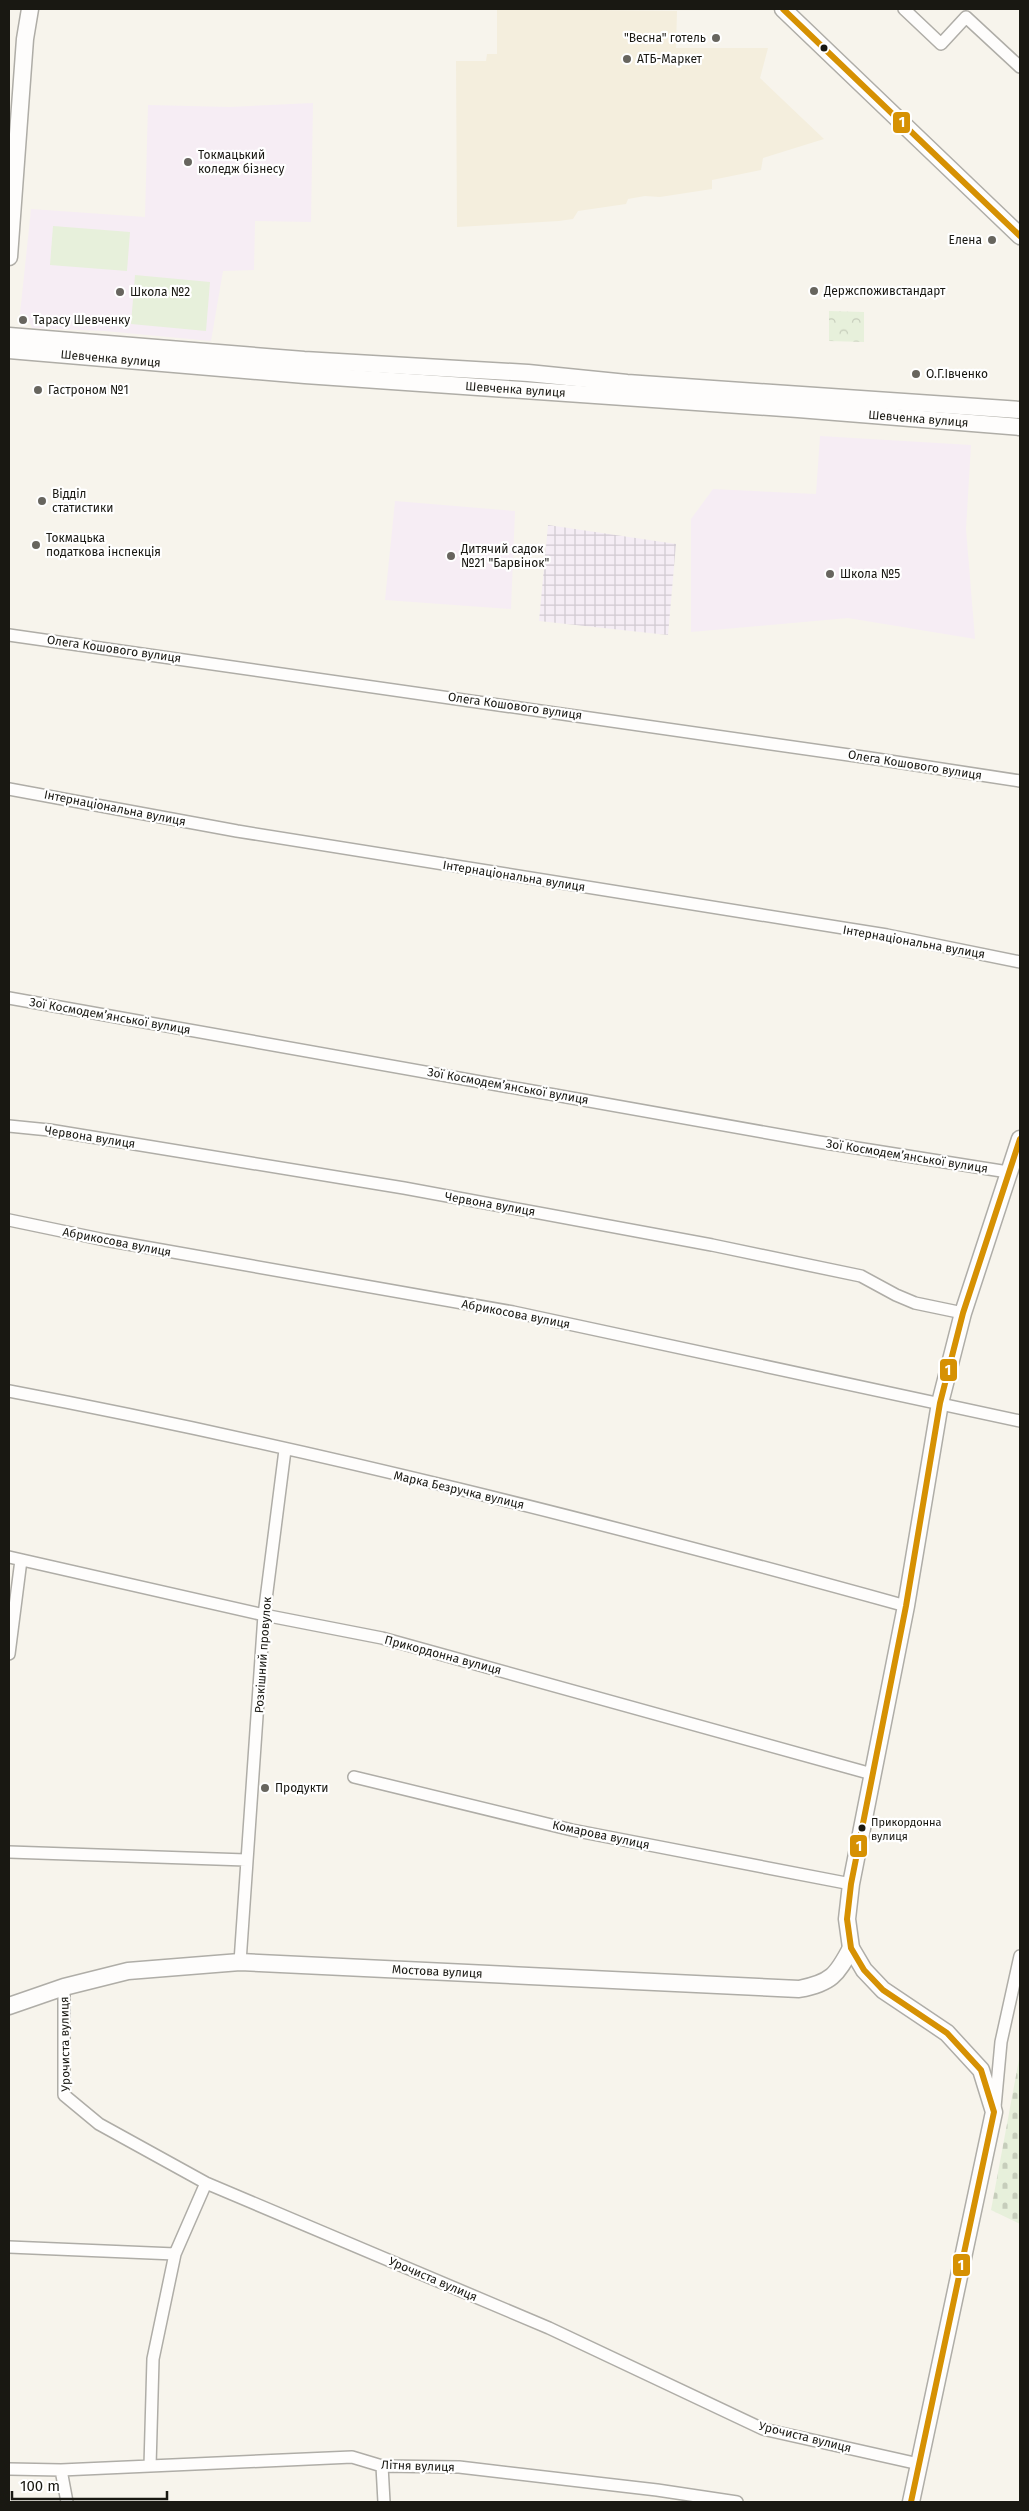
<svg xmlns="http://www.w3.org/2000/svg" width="1029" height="2511" font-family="'Fira Sans',sans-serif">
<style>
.built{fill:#f4eedd}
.industrial{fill:url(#industrial-grid)}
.education{fill:#f6edf4}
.cemetery{fill:url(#cemetery-stones)}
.park{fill:url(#park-crowns)}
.pitch{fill:#e7f0db}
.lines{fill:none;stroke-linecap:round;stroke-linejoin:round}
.street-casing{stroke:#afada7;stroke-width:14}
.secondary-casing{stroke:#afada7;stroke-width:19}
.street{stroke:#fefdfc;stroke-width:11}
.secondary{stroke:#fefdfc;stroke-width:16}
.bus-1-casing{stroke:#fff;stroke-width:10}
.bus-1{stroke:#d69103;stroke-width:6}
.poi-dot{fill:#67655e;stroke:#fff;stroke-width:2}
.bus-dot{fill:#191812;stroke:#fff;stroke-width:2}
.labels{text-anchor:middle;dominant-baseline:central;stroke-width:4.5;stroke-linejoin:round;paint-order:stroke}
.bus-label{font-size:11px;fill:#191812;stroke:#fff;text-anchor:start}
.poi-label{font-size:12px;fill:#191812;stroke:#fff;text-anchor:start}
.street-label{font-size:12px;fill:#191812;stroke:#fff}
.line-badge{stroke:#fff;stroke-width:2}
.badge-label{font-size:14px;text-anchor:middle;font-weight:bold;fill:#fff}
</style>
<defs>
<pattern id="industrial-grid" width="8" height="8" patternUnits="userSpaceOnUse" patternTransform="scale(1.25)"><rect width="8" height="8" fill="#f5edf5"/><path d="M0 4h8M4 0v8" fill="none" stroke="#d1cad1"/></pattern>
<pattern id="cemetery-stones" width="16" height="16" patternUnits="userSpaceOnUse" patternTransform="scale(1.25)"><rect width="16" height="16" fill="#e7f0db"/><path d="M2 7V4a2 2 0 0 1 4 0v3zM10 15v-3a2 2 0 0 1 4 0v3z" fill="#c6cdbb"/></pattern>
<pattern id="park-crowns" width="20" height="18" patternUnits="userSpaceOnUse" patternTransform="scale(1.25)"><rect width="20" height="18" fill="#e7f0db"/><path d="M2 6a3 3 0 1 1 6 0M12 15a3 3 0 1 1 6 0" fill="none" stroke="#c6cdbb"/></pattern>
</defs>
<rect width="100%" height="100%" fill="#f7f4ec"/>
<path class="built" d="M497,9L677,11L676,48H768L760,78L824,139L763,158L761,170L712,180V189L660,197L645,196L628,199L626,204L578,211L573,219L559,221L457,227L456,61H486L487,54H497Z"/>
<path class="industrial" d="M548,525L676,544L668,635L539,621Z"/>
<path class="education" d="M313,103L311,222L255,221L254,270L223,271L211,341L105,331L32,328L28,318L20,314L31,209L145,217L148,105L230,107Z
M820,436L971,445L966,529L975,639L848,618L691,632V519L713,489L816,494Z
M395,501L515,511L511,609L385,600Z"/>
<path class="cemetery" d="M1020,2054V2224L991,2210Z"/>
<path class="park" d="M829,311L864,312V342L829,341Z"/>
<path class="pitch" d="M53,226L130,232L127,271L50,265Z
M135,275L210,282L206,331L131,324Z"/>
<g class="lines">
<g class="street-casing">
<path id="street" d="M904,9L941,44L966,17L1020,67
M9,635L870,758L1020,781
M9,789L237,831L887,935L1020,962
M9,998L819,1142L1008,1172
M9,1126L49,1130L404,1188L712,1245L861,1276L896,1295L915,1303L963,1313
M9,1220L105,1240L513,1312L1020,1421
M9,1391C311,1448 609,1524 906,1606
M9,1557L264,1615L382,1638L872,1774
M9,1654L21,1560
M354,1777L572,1830L851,1884
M9,1852L246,1860
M240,1962L264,1615L285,1450
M64,1987V2095L99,2124L206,2183L549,2328L763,2429L919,2464
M995,2107L1001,2042L1020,1956
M9,2247L175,2254
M150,2466L153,2359L175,2254L206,2183
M382,2466L384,2502
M9,2469L61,2470L352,2457L382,2466L459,2467L657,2490L737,2502
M61,2470L67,2502"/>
</g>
<g class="secondary-casing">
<g id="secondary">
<path d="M783,9L1020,236"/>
<path d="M9,257L25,39L30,9"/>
<path d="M9,336L304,360L528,373L627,383L1020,410"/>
<path id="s1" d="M9,350L305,375L798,409L1020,427"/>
<path id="s2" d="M9,2006L64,1987L128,1971L240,1962L799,1989C831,1983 837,1975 851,1948"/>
<path d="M911,2502L994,2112L981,2070L947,2033L883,1990L864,1970L851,1948L847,1919L851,1884L906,1606L940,1403L963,1313L1020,1139"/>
</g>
</g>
<use href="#street" class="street"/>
<use href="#secondary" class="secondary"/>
<g class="bus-1-casing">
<path id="bus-1" d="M783,9L1020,236
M911,2502L994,2112L981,2070L947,2033L883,1990L864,1970L851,1948L847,1919L851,1884L906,1606L940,1403L963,1313L1020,1139"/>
</g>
<use href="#bus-1" class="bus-1"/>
</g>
<g class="poi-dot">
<circle cx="716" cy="38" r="5"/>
<circle cx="627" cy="59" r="5"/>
<circle cx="188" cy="162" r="5"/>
<circle cx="992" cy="240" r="5"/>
<circle cx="814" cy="291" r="5"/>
<circle cx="120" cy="292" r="5"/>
<circle cx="23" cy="320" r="5"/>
<circle cx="916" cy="374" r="5"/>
<circle cx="38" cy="390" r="5"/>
<circle cx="42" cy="501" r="5"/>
<circle cx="36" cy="545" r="5"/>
<circle cx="451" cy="556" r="5"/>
<circle cx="830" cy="574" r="5"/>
<circle cx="265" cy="1788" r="5"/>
</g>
<g class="bus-dot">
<circle cx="824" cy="48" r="4.5"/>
<circle cx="862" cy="1828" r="4.5"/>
</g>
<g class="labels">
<g class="bus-label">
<text x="871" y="1822">Прикордонна<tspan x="871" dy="14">вулиця</tspan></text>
</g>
<g class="poi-label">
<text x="706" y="38" text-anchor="end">"Весна" готель</text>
<text x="637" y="59">АТБ-Маркет</text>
<text x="198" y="155">Токмацький<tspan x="198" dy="14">коледж бізнесу</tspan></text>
<text x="982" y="240" text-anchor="end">Елена</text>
<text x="824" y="291">Держспоживстандарт</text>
<text x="130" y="292">Школа №2</text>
<text x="33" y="320">Тарасу Шевченку</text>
<text x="926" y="374">О.Г.Івченко</text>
<text x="48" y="390">Гастроном №1</text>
<text x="52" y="494">Відділ<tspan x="52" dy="14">статистики</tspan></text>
<text x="46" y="538">Токмацька<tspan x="46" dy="14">податкова інспекція</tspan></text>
<text x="461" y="549">Дитячий садок<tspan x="461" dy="14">№21 "Барвінок"</tspan></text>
<text x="840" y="574">Школа №5</text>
<text x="275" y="1788">Продукти</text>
</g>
<g class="street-label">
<text stroke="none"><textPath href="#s1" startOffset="102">Шевченка вулиця</textPath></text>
<text stroke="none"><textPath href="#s1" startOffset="508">Шевченка вулиця</textPath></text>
<text stroke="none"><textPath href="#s1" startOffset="912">Шевченка вулиця</textPath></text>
<text transform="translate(114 649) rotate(8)">Олега Кошового вулиця</text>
<text transform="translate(515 706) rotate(8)">Олега Кошового вулиця</text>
<text transform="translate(915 765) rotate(9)">Олега Кошового вулиця</text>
<text transform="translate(115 808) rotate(11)">Інтернаціональна вулиця</text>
<text transform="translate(514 876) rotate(9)">Інтернаціональна вулиця</text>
<text transform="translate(914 942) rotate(10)">Інтернаціональна вулиця</text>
<text transform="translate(110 1016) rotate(10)">Зої Космодем’янської вулиця</text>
<text transform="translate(508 1086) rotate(10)">Зої Космодем’янської вулиця</text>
<text transform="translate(90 1137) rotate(9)">Червона вулиця</text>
<text transform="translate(907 1156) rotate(9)">Зої Космодем’янської вулиця</text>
<text transform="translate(490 1204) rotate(10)">Червона вулиця</text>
<text transform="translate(117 1242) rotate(11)">Абрикосова вулиця</text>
<text transform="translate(516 1314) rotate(11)">Абрикосова вулиця</text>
<text transform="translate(459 1490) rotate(13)">Марка Безручка вулиця</text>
<text transform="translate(263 1655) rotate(-86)">Розкішний провулок</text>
<text transform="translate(443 1655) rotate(15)">Прикордонна вулиця</text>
<text transform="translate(601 1835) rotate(12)">Комарова вулиця</text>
<text stroke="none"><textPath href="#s2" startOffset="434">Мостова вулиця</textPath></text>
<text transform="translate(65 2044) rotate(-91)">Урочиста вулиця</text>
<text transform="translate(433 2279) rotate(23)">Урочиста вулиця</text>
<text transform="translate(805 2437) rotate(14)">Урочиста вулиця</text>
<text transform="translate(418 2466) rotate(2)">Літня вулиця</text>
</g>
</g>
<g class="line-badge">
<rect x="892" y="111" width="19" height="23" rx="5" fill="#d69103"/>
<rect x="939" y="1358" width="19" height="24" rx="5" fill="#d69103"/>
<rect x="849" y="1834" width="19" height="24" rx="5" fill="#d69103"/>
<rect x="952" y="2253" width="19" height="24" rx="5" fill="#d69103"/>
</g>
<g class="badge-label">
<text x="902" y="127">1</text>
<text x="948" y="1375">1</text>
<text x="859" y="1851">1</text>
<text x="961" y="2270">1</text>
</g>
<rect width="1029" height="2511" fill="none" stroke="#191812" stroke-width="20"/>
<path d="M12 2491v8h155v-8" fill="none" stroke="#191812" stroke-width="2.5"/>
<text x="20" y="2491" font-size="15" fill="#191812" stroke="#ffffff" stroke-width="4" paint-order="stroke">100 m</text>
</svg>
